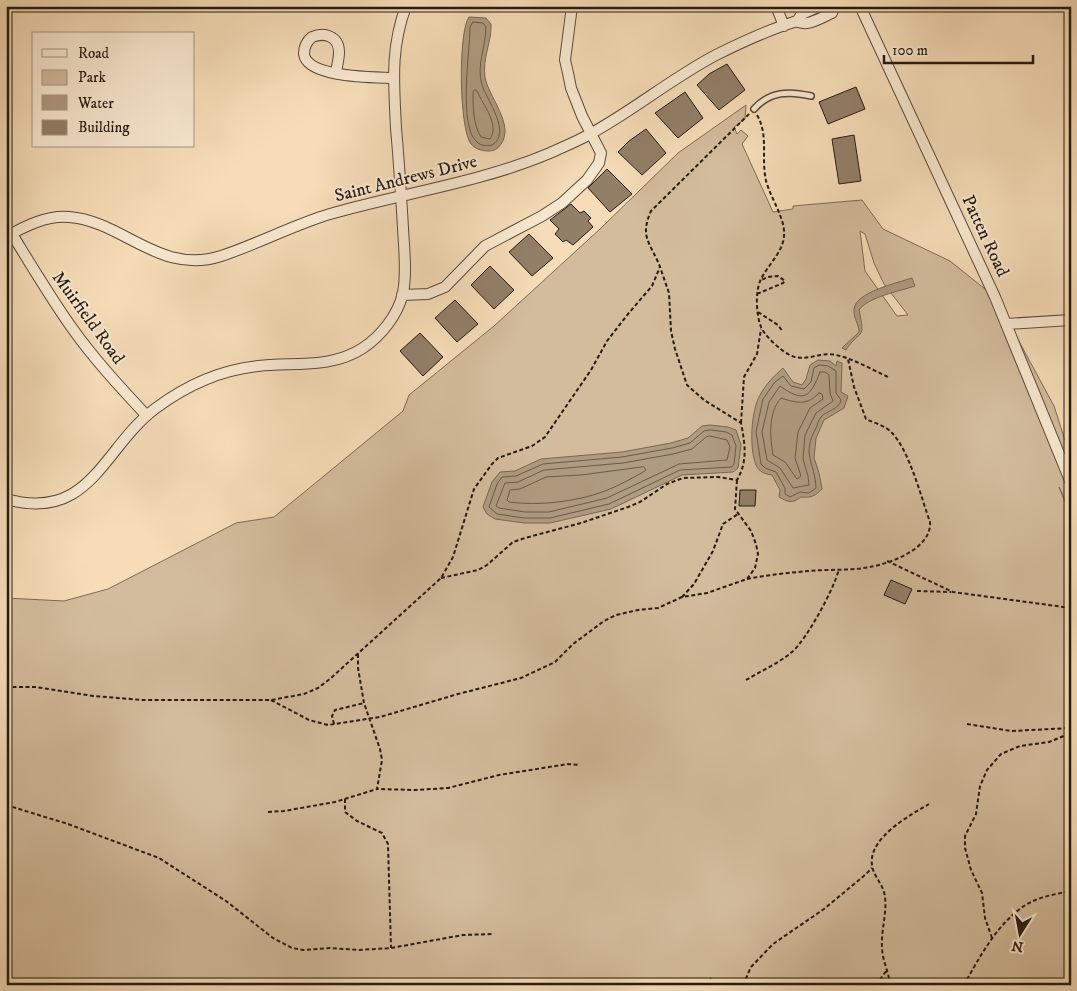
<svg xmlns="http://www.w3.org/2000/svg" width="1077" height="991" font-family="'IM FELL DW Pica',serif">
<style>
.green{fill:#d3bc9c;stroke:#7c6b57;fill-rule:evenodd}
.water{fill:#af9b80;stroke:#786754}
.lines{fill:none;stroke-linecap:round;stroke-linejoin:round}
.shore{stroke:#6a5a49;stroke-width:1}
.building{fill:#927f68;stroke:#261a12}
.service-casing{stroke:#5a4b3c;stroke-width:8}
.minor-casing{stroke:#5a4b3c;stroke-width:12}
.path{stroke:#261a12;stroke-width:2;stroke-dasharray:4 2.5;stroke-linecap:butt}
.service{stroke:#f9e9d1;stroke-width:5}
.minor{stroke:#f9e9d1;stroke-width:10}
.labels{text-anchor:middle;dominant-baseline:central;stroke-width:4;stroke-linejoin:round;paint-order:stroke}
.street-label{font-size:18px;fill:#261a12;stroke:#f9e9d1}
</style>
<rect width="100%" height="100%" fill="#f6ddb8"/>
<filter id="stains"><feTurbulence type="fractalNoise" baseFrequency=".004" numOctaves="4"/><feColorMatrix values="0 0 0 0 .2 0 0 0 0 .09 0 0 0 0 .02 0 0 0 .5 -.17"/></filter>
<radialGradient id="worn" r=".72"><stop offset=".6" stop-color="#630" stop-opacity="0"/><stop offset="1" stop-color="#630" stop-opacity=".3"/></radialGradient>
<path class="green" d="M746,105L745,119L734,127L737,134L741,130L748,136L742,144L773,212L793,209V206L862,200L883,229L950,261L995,297L1054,406L1071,459V512L1059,487L1071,517V985H6V598L64,601L108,589L236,523L274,517L403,411L409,395L494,326L600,229L678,153ZM860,231L865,234L874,263L884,284L908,315L897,316L865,271Z"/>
<path class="water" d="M469,17L486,18L491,24C492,41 482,59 485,77C488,96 515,125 501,144C498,149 494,151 488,151C482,151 475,149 471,144C459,128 458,32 469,17Z
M912,278L915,286C900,291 868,297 859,310C866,342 860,328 846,350L842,348L859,332C859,324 853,317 854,309C856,292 897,283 912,278Z
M818,360L830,361L836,366L837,361L842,363L841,392L848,396L844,408L824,420L816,438L814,458L819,473L822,489C815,496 811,498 801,497C792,504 788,502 779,497L780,490L772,475C765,474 759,472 756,465C749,448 751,411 760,395C766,384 774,376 783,368L793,382L802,385L806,379L810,365Z
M710,425L728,427L736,430L741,445L738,468L733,472L682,475L611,509L550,523H524L495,519L487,514L483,507L492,482L500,472L515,471L541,459L622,452L671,443L688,438L702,426Z"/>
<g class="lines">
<path class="shore" d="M473,22L483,23L486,27C486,47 476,65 482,85C487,100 512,133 492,145C487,146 481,146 477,142C458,127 470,51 470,28Z
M475,90L477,91C483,105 500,125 490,139L481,137C473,125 473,106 473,92Z
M820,365L828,366L836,371V393L841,400C839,410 827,410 821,417C818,420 818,424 816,428C801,455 815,462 816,488L809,493L800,492L790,497L785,494V488L776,472L765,468L761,464L756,432L763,399L775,382L783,376L791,386L804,389L811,382L814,368Z
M820,372H825L829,375L830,393L833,401L816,413L805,435L803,459L808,476L809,485L793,488L780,468L767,460L762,432L769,402L780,386C804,403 810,398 820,372Z
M819,393L822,394L823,399L810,408L798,432L795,458L801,476L797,479L785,462L773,455C770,436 768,413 781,398C797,403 807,406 819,393Z
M711,430L726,432L732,435L736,446L734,464L732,467L680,470L609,504L550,518H524L497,514L489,507L497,484L502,477L516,476L543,464L622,457L672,448L690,443L704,431Z
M710,436L727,440L730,447L727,460L679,464L607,498L549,512H525L499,508L496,506L505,483L518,482L544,470L623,463L673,454L692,449L706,437Z
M644,467L646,470L643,472C631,479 618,486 605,491C576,502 539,506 509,502L507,500L510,490L520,489L546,477L581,475Z"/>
</g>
<path class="building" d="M727,64L745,90L719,110L697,85L709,74Z
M856,87L865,109L828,124L819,102Z
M685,92L703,118L678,138L655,113Z
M646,129L666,153L642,175L618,152L629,141Z
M854,135L861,181L839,184L832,139Z
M607,169L632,194L610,212L588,188Z
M571,204L580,213L584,211L591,218L588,221L593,227L573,245L566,240L563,242L555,234L559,229L550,220Z
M529,234L553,258L532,276L509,252Z
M490,266L514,290L494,309L471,285Z
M455,300L478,324L457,342L435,318Z
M420,333L443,357L423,376L400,351Z
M740,490H756L755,506H739Z
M891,580L912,589L905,604L884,595Z"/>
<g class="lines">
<g class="service-casing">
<path id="service" d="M754,109C770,91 789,91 811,96"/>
</g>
<g class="minor-casing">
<path id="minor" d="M776,6L784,26
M860,6L995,297L1071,483
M797,21L802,14L820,6
M336,72C337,66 339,59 339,52C339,36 324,32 312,37C307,41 304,46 304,54C307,78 374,77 393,78
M12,234C31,265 50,297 72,328C94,359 120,387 146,415
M6,237C25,226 47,215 69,217C123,221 160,276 221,256C258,244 293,225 330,214C403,193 479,183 550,153C563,147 578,141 590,134C634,110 672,78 716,55C740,43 768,30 794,22C799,21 803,24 807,23C815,22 825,16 832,13L835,6
M402,295L428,294L445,287L485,246L542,216L562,203L587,180L599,163L601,153L582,116L571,88L568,73L565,60L572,6
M1006,324L1071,320
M6,499C91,523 103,447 156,408C187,385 219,370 258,366C293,362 331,369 363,348C381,336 398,315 403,293C407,272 404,249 403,228C401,194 399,161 396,128C394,83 390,50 406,6"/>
</g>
<path class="path" d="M757,115C768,134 762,154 765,175C767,194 786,217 784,236C783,252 768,265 761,279C755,291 756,314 761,327C764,335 780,350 788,354C804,364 819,351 836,355C854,359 871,369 888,377
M757,294L783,283L785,281L778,276L768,277L761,280
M758,312L778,325L783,332
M741,423L744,377L757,354L761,329
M887,561L953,592L1071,608
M441,578L478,570L487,565L513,542L525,538L581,523L628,507L640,502L667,484L683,478L718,477L737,480C748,461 745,444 741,423L704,400L687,385L675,349L671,331L669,293L660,267
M747,579C767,575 788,573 808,571C829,569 850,571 870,567C892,563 932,548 930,522C921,497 909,449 891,432C884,425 874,423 866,419L854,387L848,359
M917,591L951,592
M682,597L694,584L713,551L723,524L738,514
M358,654V668L364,703L380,749L382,760L377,789L415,790L448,788L499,775L568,764L580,765
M746,680C761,671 779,663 792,652C807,639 834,589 839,569
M6,687H36L93,696L143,700H271L304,694L318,688L331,678L441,578L453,557L474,489L492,464L498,458L532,446L545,437L591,370L607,341L628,314L652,286L660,267C651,243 639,238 651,211L750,113
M271,700L309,720L328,725L380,717L458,694L521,678L555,662L573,644L604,621L616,615L638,610L658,608L682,597L707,593L747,579L755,568L758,554L756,544L751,531L735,509L737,480
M334,724L332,716L335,710L364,703
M967,724L1011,731L1071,728
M345,799V812L357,821L382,833L388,844L391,948
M6,805L68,824L159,858L226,901L273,938L292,948L303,950L330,948L359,950L391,948L463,935L492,934
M268,812L284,811L335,802L377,789
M992,938L985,918L982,893L971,870L965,848V836L976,814L980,786L987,770L1001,754L1020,746L1049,742L1071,733
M710,978L715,985
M743,985L751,967L773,944L824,909L865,875L872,868
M876,985L887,970
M890,985C889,972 882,960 882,947C881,930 887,914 885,897C884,885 873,876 872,865C868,838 910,815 929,804
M964,985C980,956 1000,919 1029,903C1042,896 1057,894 1071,891"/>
<use href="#service" class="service"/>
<use href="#minor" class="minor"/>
</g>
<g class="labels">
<g class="street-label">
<text transform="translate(406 179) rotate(-14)">Saint Andrews Drive</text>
<text transform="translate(985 236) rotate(65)">Patten Road</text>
<text transform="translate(88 318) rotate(54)">Muirfield Road</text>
</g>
</g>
<rect width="1077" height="991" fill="none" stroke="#f6ddb8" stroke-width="25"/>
<rect x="8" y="8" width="1062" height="976" fill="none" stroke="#261a12" stroke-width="2.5"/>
<rect x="12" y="12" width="1052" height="966" fill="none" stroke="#261a12"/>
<rect x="32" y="32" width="162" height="115" fill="#f9e9d1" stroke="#a59685"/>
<rect x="42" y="49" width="25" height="8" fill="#f9e9d1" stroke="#a59685"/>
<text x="78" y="58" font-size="15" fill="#261a12">Road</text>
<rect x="42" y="70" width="25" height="15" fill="#d3bc9c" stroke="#a59685"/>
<text x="78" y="82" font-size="15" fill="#261a12">Park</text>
<rect x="42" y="95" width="25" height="15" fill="#af9b80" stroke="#a59685"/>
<text x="78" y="108" font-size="15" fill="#261a12">Water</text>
<rect x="42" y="120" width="25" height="15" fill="#927f68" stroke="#a59685"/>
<text x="78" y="132" font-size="15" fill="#261a12">Building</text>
<g transform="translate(1020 934) rotate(191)" stroke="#f9e9d1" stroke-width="4" paint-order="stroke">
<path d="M0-4L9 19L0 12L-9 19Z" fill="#261a12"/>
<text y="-8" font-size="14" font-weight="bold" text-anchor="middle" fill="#261a12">N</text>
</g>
<path d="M884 55v8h149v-8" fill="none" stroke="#261a12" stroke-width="2.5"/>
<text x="892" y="55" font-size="15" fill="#261a12" stroke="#f9e9d1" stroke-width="4" paint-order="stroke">100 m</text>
<rect width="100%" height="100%" filter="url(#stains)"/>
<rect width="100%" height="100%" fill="url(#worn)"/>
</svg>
